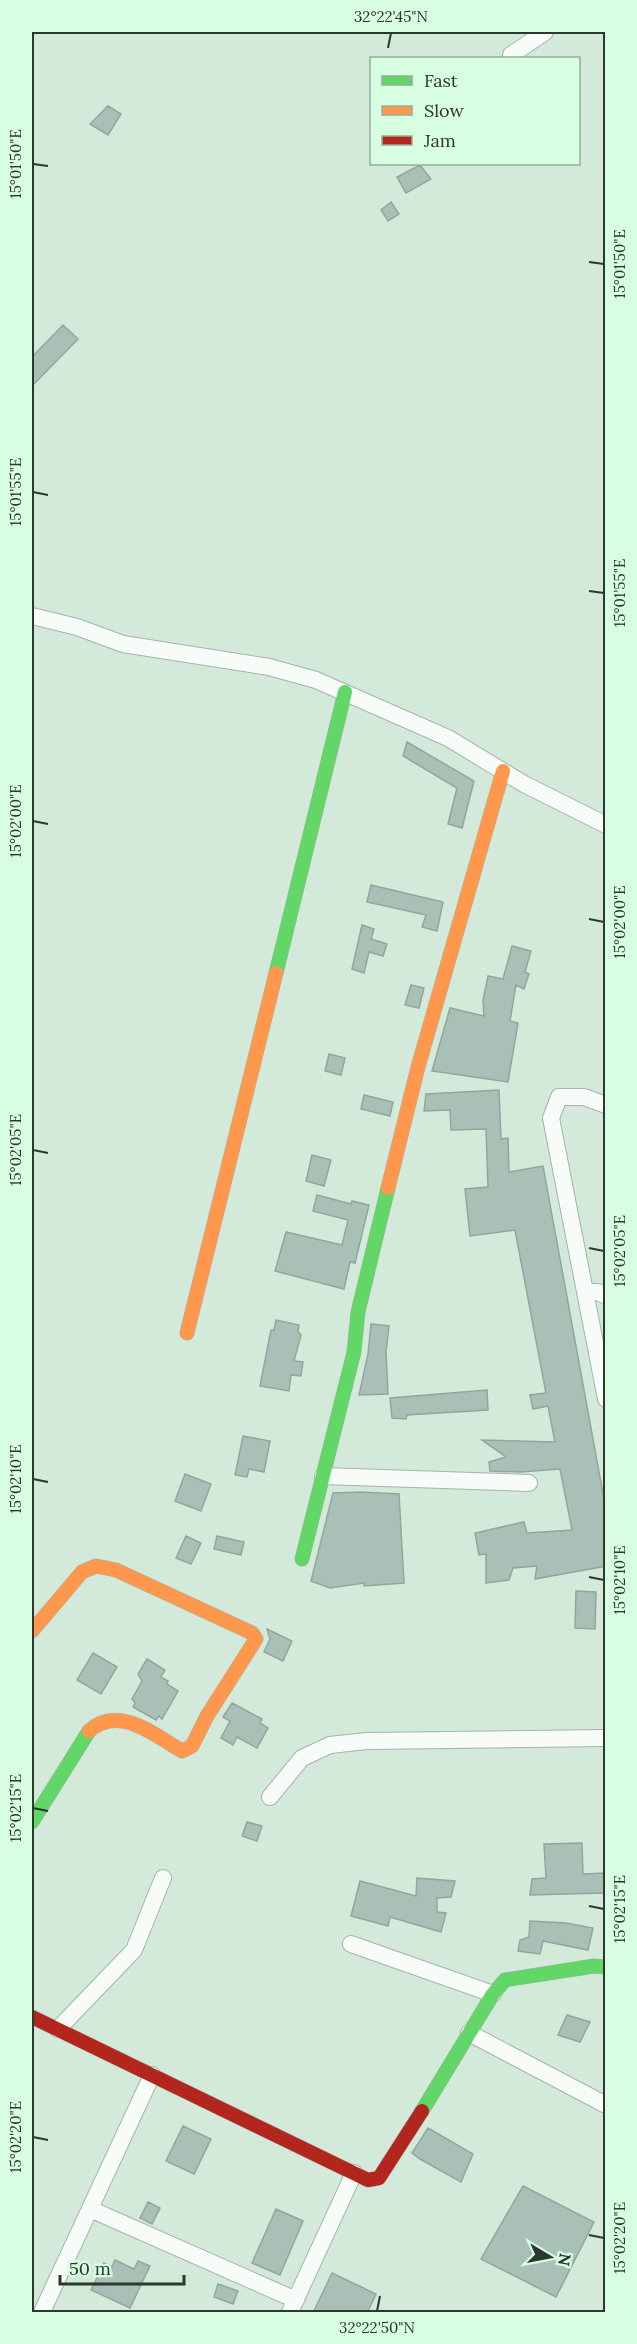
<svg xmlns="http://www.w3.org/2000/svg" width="637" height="2344" font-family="Lora,serif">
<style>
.building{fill:#a8c0b5;stroke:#94a69c;stroke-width:1.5}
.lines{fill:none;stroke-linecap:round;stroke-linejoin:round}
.street-casing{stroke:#a4b5a9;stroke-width:18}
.fast-casing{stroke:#a4b5a9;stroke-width:15}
.slow-casing{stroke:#a4b5a9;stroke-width:15}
.jam-casing{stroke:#a4b5a9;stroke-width:15}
.street{stroke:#f8fcf9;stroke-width:16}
.fast{stroke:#63d668;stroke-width:14}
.slow{stroke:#ff974d;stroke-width:14}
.jam{stroke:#b3261e;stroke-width:14}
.ticks{fill:none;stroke:#2a382d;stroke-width:2}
.neatline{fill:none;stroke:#2a382d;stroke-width:2}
.ticks-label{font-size:15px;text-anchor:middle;fill:#2a382d}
</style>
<rect width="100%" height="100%" fill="#d3e9d9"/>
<path class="building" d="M108,106L121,114L108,135L90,124Z
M420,165L431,179L406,193L397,177Z
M391,202L399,214L388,221L381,210Z
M63,325L78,339L32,386V357Z
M407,742L474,781L462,828L448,824L457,788L403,756Z
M371,885L443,902L437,931L422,927L426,915L367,902Z
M362,925L374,929L371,939L387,944L383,956L369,952L364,973L352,969Z
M512,946L531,951L525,972L529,974L524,989L516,985L510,1021L518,1023L508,1082L432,1071L450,1008L484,1016L483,1000L488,976L503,979Z
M411,985L424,988L419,1008L405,1005Z
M329,1054L345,1058L341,1075L325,1071Z
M499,1090L501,1139L508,1138L509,1172L543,1166L606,1510V1566L535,1579L537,1566L513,1568L509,1580L486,1583V1554L479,1555L475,1533L524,1522L527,1533L572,1530L560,1469L521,1472L490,1471L489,1462L506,1457L482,1440L555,1442L548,1406L533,1409L530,1395L546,1393L515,1230L470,1236L465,1189L488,1187L486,1129L451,1130L450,1110L424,1111L426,1094Z
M364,1095L393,1102L390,1116L361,1109Z
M312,1155L331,1160L324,1186L306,1181Z
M317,1195L351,1204L352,1201L369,1205L355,1263L350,1262L344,1289L275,1271L286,1232L342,1245L348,1220L313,1211Z
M276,1320L299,1325L298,1332L301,1335L294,1361L303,1362L301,1376L291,1375L289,1391L260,1386L271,1330H274Z
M371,1324L389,1326L386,1352L388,1394L359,1395L368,1354Z
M487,1390L488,1410L407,1415L406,1419L392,1418L390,1398Z
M243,1436L270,1441L264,1472L249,1469L247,1477L235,1475Z
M185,1474L211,1484L201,1511L175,1501Z
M361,1492L399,1494L404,1583L364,1586V1583L330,1588L311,1581L333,1493Z
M186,1536L201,1543L191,1564L176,1558Z
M217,1536L244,1542L241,1555L214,1549Z
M576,1591L596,1592L595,1629L575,1628Z
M267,1629L292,1641L283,1661L264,1652L270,1639Z
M93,1653L117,1667L101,1694L77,1680Z
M147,1659L165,1670L161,1677L168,1681L167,1684L178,1691L162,1719L159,1716L156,1720L133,1707L135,1703L132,1699L142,1681L138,1674Z
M232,1703L262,1719L260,1723L268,1728L257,1748L237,1737L233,1745L221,1738L230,1721L223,1717Z
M247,1822L262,1826L257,1841L242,1836Z
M582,1843L583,1874L606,1873V1893L530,1895L532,1879L546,1878L544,1844Z
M417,1878L455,1881L451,1897L437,1898V1912L446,1913L441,1932L390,1917L388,1926L351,1916L360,1881L416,1896Z
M530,1921L566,1923L593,1928L588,1950L543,1941L540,1954L518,1951L520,1940L529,1937Z
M567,2015L590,2022L580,2042L558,2035Z
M183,2126L211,2139L194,2174L166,2161Z
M428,2128L473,2154L461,2182L420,2159L412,2153Z
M523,2186L594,2222L556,2297L481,2259Z
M148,2202L160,2208L152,2224L140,2218Z
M276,2209L303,2221L280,2275L252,2263Z
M115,2260L134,2269L138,2261L150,2266L130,2308L91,2290L104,2263L112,2267Z
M332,2273L376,2294L367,2313H313Z
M218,2284L238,2291L233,2304L214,2297Z"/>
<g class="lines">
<g class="street-casing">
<path id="street" d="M511,55L545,32
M32,616L77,627L123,644L269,667L316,680L448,738L524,784L606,825
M606,1105L584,1097H559L551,1118L606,1399
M585,1292H598L606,1296
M323,1476L529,1483
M270,1797L302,1758L330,1745L367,1741L606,1738
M351,1944L493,1994
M58,2029L134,1950L163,1878
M469,2033L606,2105
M90,2209L296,2300
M42,2312L152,2075
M290,2312L354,2173"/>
</g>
<g class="fast-casing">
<path id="fast" d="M276,973L345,692
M302,1559L354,1352L358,1312L388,1188
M32,1822L89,1731
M422,2111L493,1994L505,1980L594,1966L606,1967"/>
</g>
<g class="slow-casing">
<path id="slow" d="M388,1188L418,1067L503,771
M187,1333L276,973
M32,1631L82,1572L96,1566L116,1570L252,1633L256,1639L207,1716L192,1746L182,1751C154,1735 119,1704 89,1731"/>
</g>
<g class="jam-casing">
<path id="jam" d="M32,2017L368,2180L379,2178L422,2111"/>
</g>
<use href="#street" class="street"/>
<use href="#fast" class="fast"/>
<use href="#slow" class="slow"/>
<use href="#jam" class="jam"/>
</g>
<path class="ticks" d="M388,48L391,33M33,164L48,166M589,262L604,264M33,492L48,495M589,591L604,593M33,821L48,824M589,919L604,922M33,1150L48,1153M589,1248L604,1251M33,1479L48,1482M589,1577L604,1580M33,1808L48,1811M589,1906L604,1909M33,2137L48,2140M589,2235L604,2238M377,2311L380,2296"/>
<rect width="637" height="2344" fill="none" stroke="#d8fee1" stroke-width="66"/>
<rect x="370" y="57" width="210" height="108" fill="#d8fee1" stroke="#92af99" stroke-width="1.5"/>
<rect x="382" y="76" width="30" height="9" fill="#63d668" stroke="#92af99" stroke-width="1.5"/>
<text x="424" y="87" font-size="18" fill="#2a382d">Fast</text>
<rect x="382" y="106" width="30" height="9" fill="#ff974d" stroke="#92af99" stroke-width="1.5"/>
<text x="424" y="117" font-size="18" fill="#2a382d">Slow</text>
<rect x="382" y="136" width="30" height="9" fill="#b3261e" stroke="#92af99" stroke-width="1.5"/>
<text x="424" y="147" font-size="18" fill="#2a382d">Jam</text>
<g transform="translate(550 2257) rotate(100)" stroke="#d8fee1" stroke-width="4.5" paint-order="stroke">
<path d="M0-4.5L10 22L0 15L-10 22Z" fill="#2a382d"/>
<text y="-9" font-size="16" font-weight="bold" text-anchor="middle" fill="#2a382d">N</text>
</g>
<path d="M60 2275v9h124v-9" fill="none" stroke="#2a382d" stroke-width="3"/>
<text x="69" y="2275" font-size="18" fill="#2a382d" stroke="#d8fee1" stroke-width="4.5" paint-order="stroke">50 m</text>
<rect x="33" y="33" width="571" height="2278" class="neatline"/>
<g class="ticks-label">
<text x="391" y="22">32°22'45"N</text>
<text transform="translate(16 164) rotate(-90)" y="5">15°01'50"E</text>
<text transform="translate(620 264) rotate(-90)" y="5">15°01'50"E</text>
<text transform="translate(16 492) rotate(-90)" y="5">15°01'55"E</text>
<text transform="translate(620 593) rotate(-90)" y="5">15°01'55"E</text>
<text transform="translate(16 821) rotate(-90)" y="5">15°02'00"E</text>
<text transform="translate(620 922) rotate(-90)" y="5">15°02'00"E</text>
<text transform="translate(16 1150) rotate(-90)" y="5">15°02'05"E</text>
<text transform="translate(620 1251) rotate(-90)" y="5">15°02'05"E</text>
<text transform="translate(16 1479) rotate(-90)" y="5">15°02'10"E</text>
<text transform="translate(620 1580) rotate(-90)" y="5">15°02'10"E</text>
<text transform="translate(16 1808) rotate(-90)" y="5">15°02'15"E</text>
<text transform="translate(620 1909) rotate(-90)" y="5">15°02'15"E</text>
<text transform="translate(16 2137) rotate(-90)" y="5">15°02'20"E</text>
<text transform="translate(620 2238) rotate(-90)" y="5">15°02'20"E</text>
<text x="377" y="2333">32°22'50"N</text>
</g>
</svg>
